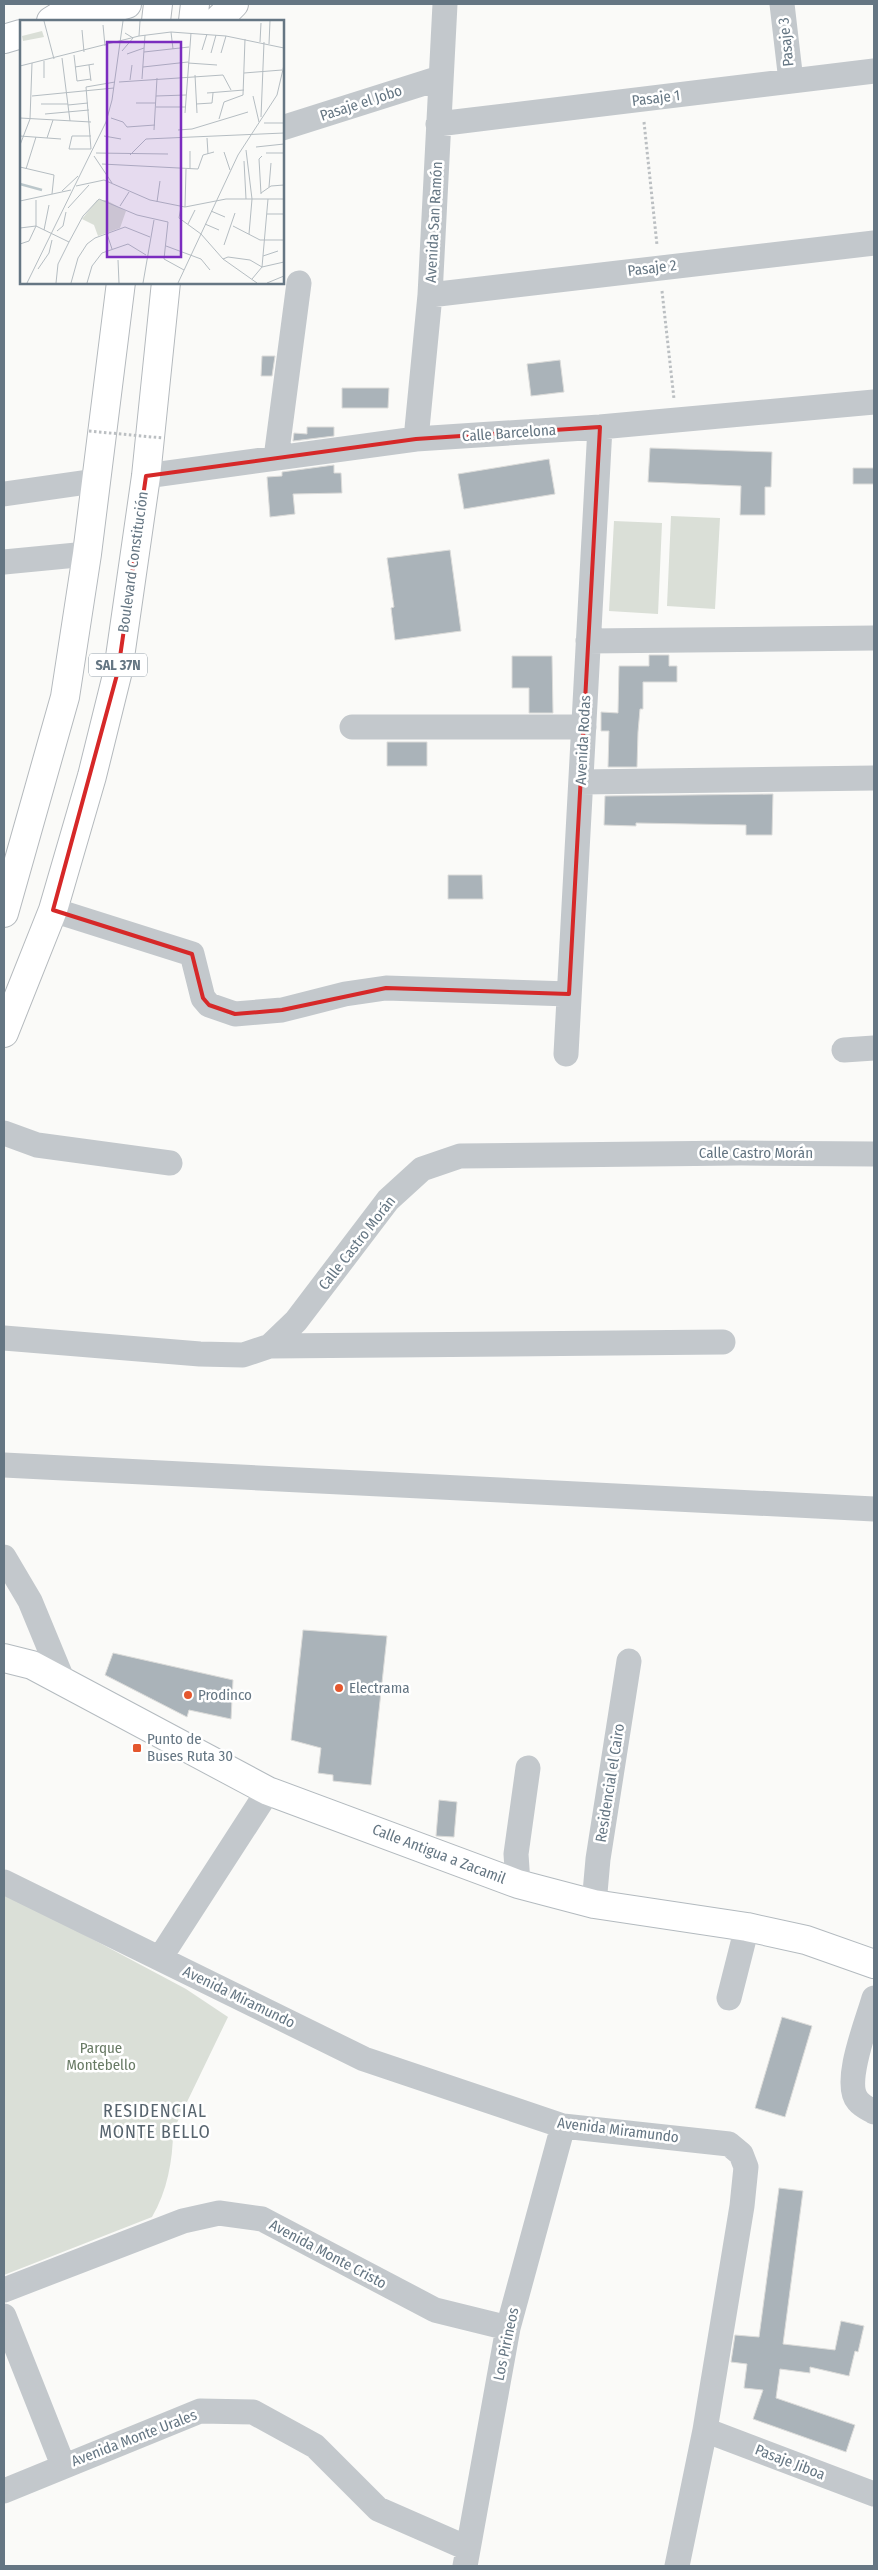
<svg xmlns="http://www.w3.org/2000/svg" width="878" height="2570" font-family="'Fira Sans Condensed',sans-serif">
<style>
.green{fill:#dadfd7}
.building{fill:#aab3b9;stroke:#dcdcda}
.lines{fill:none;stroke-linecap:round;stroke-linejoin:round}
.secondary-casing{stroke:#b3babf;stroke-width:30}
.highway-casing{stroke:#b4b9bd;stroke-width:30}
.path{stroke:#bbbfc2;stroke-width:3;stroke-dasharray:2.5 2.5;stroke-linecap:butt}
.street{stroke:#c3c8cc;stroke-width:25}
.secondary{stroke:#fff;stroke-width:28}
.highway{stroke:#fff;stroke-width:28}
.path-bridge{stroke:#bbbfc2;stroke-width:3;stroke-dasharray:2.5 2.5;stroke-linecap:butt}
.marked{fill:none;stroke:#d62828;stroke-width:4;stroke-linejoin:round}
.poi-dot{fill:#e4572e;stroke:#fff;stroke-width:2}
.labels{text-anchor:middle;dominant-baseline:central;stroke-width:5;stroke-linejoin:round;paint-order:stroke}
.shield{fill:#fff;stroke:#939fa8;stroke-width:1}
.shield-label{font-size:14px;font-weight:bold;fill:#657683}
.street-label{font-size:15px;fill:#657683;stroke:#fff}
.poi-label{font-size:15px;fill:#657683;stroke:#fff;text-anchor:start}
.park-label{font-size:15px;fill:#687a64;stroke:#fff}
.quarter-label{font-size:18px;letter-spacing:1px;fill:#57646e;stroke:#fff}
.inset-river{fill:none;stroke:#bbc7cb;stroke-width:2.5}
.inset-road{fill:none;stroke:#b5bdc2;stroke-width:1}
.view{fill:#7b2cbf;fill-opacity:0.15;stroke:#7b2cbf;stroke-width:2.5}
.inset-edge{fill:none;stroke:#657683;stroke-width:2.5}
</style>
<rect width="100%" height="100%" fill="#fafaf8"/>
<path class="green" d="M671,516L720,518L715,609L667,606Z
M614,521L662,523L658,614L609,611Z
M4,1892L186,1989L228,2017L173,2131C173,2160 167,2192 152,2217L4,2275Z"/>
<path class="building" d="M262,356H275L272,376H261Z
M560,360L564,392L531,396L527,364Z
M342,388H389L388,408H342Z
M307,427H334V436L293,441L294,433L307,434Z
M650,448L772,452L771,487H765V515H740L741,486L648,482Z
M549,459L555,494L464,509L458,474Z
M334,465V473H341L342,493L293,494L295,514L270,517L267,477L282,476V472Z
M853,468H874V484H853Z
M450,550L461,631L395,640L391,608L394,607L387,558Z
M649,655H669V666H677V682H643V709H640L638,732L637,767H608L609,731H601V712L618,713L619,666H649Z
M512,656H552L553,713H529V688H512Z
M387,742H427V766H387Z
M773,794L772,835H746V825L636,823V826L604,825L605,796Z
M448,875H482L483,899H448Z
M303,1630L387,1636L371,1785L333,1781V1775L318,1773L321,1748L291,1740Z
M113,1653L233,1680L231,1719L189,1710L187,1717L105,1675Z
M439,1800L457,1802L454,1837L436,1836Z
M782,2017L812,2026L785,2117L755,2108Z
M779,2188L803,2191L783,2344L835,2350L841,2321L864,2326L858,2352L855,2351L849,2376L810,2367V2373L780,2369L776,2398L855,2425L846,2452L753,2419L763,2390L744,2388L747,2364L731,2362L735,2335L759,2337Z"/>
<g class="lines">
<g class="secondary-casing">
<path id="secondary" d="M65,21L127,4
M4,39L21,34
M4,1658L32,1665L268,1791L518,1884L594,1904L747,1927L806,1940L874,1964"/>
</g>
<g class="highway-casing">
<path id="highway" d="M51,21L79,4
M156,21L158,4
M193,21L195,4
M217,21L234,4
M4,913L65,697L87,554L121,282
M4,1033L53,910L92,776L118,671L146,476L166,282"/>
</g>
<path class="path" d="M644,122L657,245
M662,291L674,399"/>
<path class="street" d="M782,4L791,81
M438,124L874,71
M282,128L440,78
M430,295L874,243
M416,439L430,295L445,4
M276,458L299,283
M146,476L416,439L600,427L874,402
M4,494L95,481
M4,562L87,554
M588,641L874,638
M352,727H584
M581,782L874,778
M53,910L192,954L203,998L209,1005L235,1014L282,1010L345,994L386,988L569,994
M844,1050L874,1048
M566,1054L600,427
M4,1133L37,1145L170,1163
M4,1338L200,1354L243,1355L270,1346L296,1321L388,1200L422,1169L460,1156L741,1153L874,1154
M270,1346L723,1342
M4,1465L874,1509
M4,1557L30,1601L63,1681
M4,1882L364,2059L563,2126L729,2144L741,2154L746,2167L742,2206L705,2430L677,2566
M518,1884L516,1854L528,1768
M594,1904L598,1859L629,1661
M160,1958L268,1791
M729,1998L747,1927
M874,1998C868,2020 842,2083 858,2101C862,2106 869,2109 874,2112
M4,2290L183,2221L219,2213L262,2219L435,2310L508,2328
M4,2316L63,2465
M705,2430L874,2494
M4,2491L200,2411L253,2412L315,2446L378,2509L467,2548
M465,2566L508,2328L563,2126"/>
<use href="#secondary" class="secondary"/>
<use href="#highway" class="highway"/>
<path class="path-bridge" d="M89,431L163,438"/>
</g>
<path class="marked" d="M600,427L569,994L386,988L282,1010L235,1014L209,1005L203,998L192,954L53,910L118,671L146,476L416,439Z"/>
<g class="poi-dot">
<circle cx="339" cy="1688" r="5"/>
<circle cx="188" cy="1695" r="5"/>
<rect x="132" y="1743" width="10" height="10" rx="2.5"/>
</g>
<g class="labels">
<rect class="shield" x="89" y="653.5" width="58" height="23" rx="4"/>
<g class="shield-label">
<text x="118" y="665">SAL 37N</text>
</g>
<g class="street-label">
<text transform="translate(786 42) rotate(-96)">Pasaje 3</text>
<text transform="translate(656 98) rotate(-7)">Pasaje 1</text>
<text transform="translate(361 103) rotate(-18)">Pasaje el Jobo</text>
<text transform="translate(434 222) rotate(-87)">Avenida San Ramón</text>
<text transform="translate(652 268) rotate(-7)">Pasaje 2</text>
<text transform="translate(509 433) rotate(-4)">Calle Barcelona</text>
<text transform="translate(133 562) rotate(-82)">Boulevard Constitución</text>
<text transform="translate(583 740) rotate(-87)">Avenida Rodas</text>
<text x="756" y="1153">Calle Castro Morán</text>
<text transform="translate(357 1243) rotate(-52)">Calle Castro Morán</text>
<text transform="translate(610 1783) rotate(-81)">Residencial el Cairo</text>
<text transform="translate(439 1854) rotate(21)">Calle Antigua a Zacamil</text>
<text transform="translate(239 1997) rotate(26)">Avenida Miramundo</text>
<text transform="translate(618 2130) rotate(7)">Avenida Miramundo</text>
<text transform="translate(328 2254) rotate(28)">Avenida Monte Cristo</text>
<text transform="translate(506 2344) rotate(-78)">Los Pirineos</text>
<text transform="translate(134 2438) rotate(-21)">Avenida Monte Urales</text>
<text transform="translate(790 2462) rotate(21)">Pasaje Jiboa</text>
</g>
<g class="poi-label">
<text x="349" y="1688">Electrama</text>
<text x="198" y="1695">Prodinco</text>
<text x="147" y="1739">Punto de<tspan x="147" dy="17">Buses Ruta 30</tspan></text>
</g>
<g class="park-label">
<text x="101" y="2048">Parque<tspan x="101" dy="17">Montebello</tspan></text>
</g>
<g class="quarter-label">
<text x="155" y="2111">RESIDENCIAL<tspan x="155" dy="21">MONTE BELLO</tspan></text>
</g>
</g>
<g transform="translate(20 20)">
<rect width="264" height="264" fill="#fafaf8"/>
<path d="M22,11L24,17L3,21L2,16ZM77,180H86L106,191L100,208L78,216L74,205L62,199Z" fill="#dadfd7"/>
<path class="inset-river" d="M0,164L22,170"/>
<path class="inset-road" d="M24,1L34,39M83,5L85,26M62,10L64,32M151,12L153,29M119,16L120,1M240,22L241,3M249,24L250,1M182,30L187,14M102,31L113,18L105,13M124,32L169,27M191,33L196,15M201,33L206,16M107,34L124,28M54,35L57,61L71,59M42,38L50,101M24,41V58M168,43L197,45M69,45L71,61M0,46L119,16L151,12L206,16L264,28M55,47L74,44M123,47L168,42M224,53L262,50M175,55L177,93M122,59L125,15M110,60L112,45M99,62L203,55L211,70M187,73L224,70M12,76L94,68M136,76L166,75M233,76L239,102M116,83H136M21,84H48M176,84L192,83L193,73M48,85L68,83M136,87H166M165,93L171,13M25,94L69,90M241,97L244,22M0,98L71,102M91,98L103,102L107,107L135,105M199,99L204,82L223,75L225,19M244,103H264M134,110L137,58M158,110L172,109L228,92M0,116L41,119M84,116L101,119M27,118L33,100M187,118L188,134M0,125L10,99L12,43M236,127L264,124M71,129L66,67L95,62M71,129H49L52,116H71M226,130L232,179L229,214M204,132L210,150M76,133L148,134M246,133H264M110,135L126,119L264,113M74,136L92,163M224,141L226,179M82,144L178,149L183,135L194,132M0,147L34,155L32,174M161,148V132M6,149L16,117M170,149V131M56,166L84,160L130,180L165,187L206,179H264M249,167L251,143M42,171L58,156M241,173L251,166L264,165M241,174L239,139L242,136M0,181L51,170M137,182L140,161M100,186L109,172M161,187L159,198L181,214L203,239L237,263M165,187L166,149M48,188L69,165M191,191L205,197M247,194H264M168,204L175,190M185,204L199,210M213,206L240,220H264M0,208L16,206L49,222M24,210L29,185M37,211L43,206L46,192M87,214L92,229M0,224L9,221L16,206V180M204,225L215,193M146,226L181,239L190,250M243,236L258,231M203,239L208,237L230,240L242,247M98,240L99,263M242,247L264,242M18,249L29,233L32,220M232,259L242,247L248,179M7,263L86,102L92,80L103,1M36,263L38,244L49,222L63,196L79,179L117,195L148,202L144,239L164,250M51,263L58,238L67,224L75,218L105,207L130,217M67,263L72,246L82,233L108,224L126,235M123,263L134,200M158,263L218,135L257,75L264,45M247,263L264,256"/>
<path class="view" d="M87,22H161V237H87Z"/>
<rect width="264" height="264" class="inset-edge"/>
</g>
<rect width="878" height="2570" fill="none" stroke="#657683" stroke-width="10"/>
</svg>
